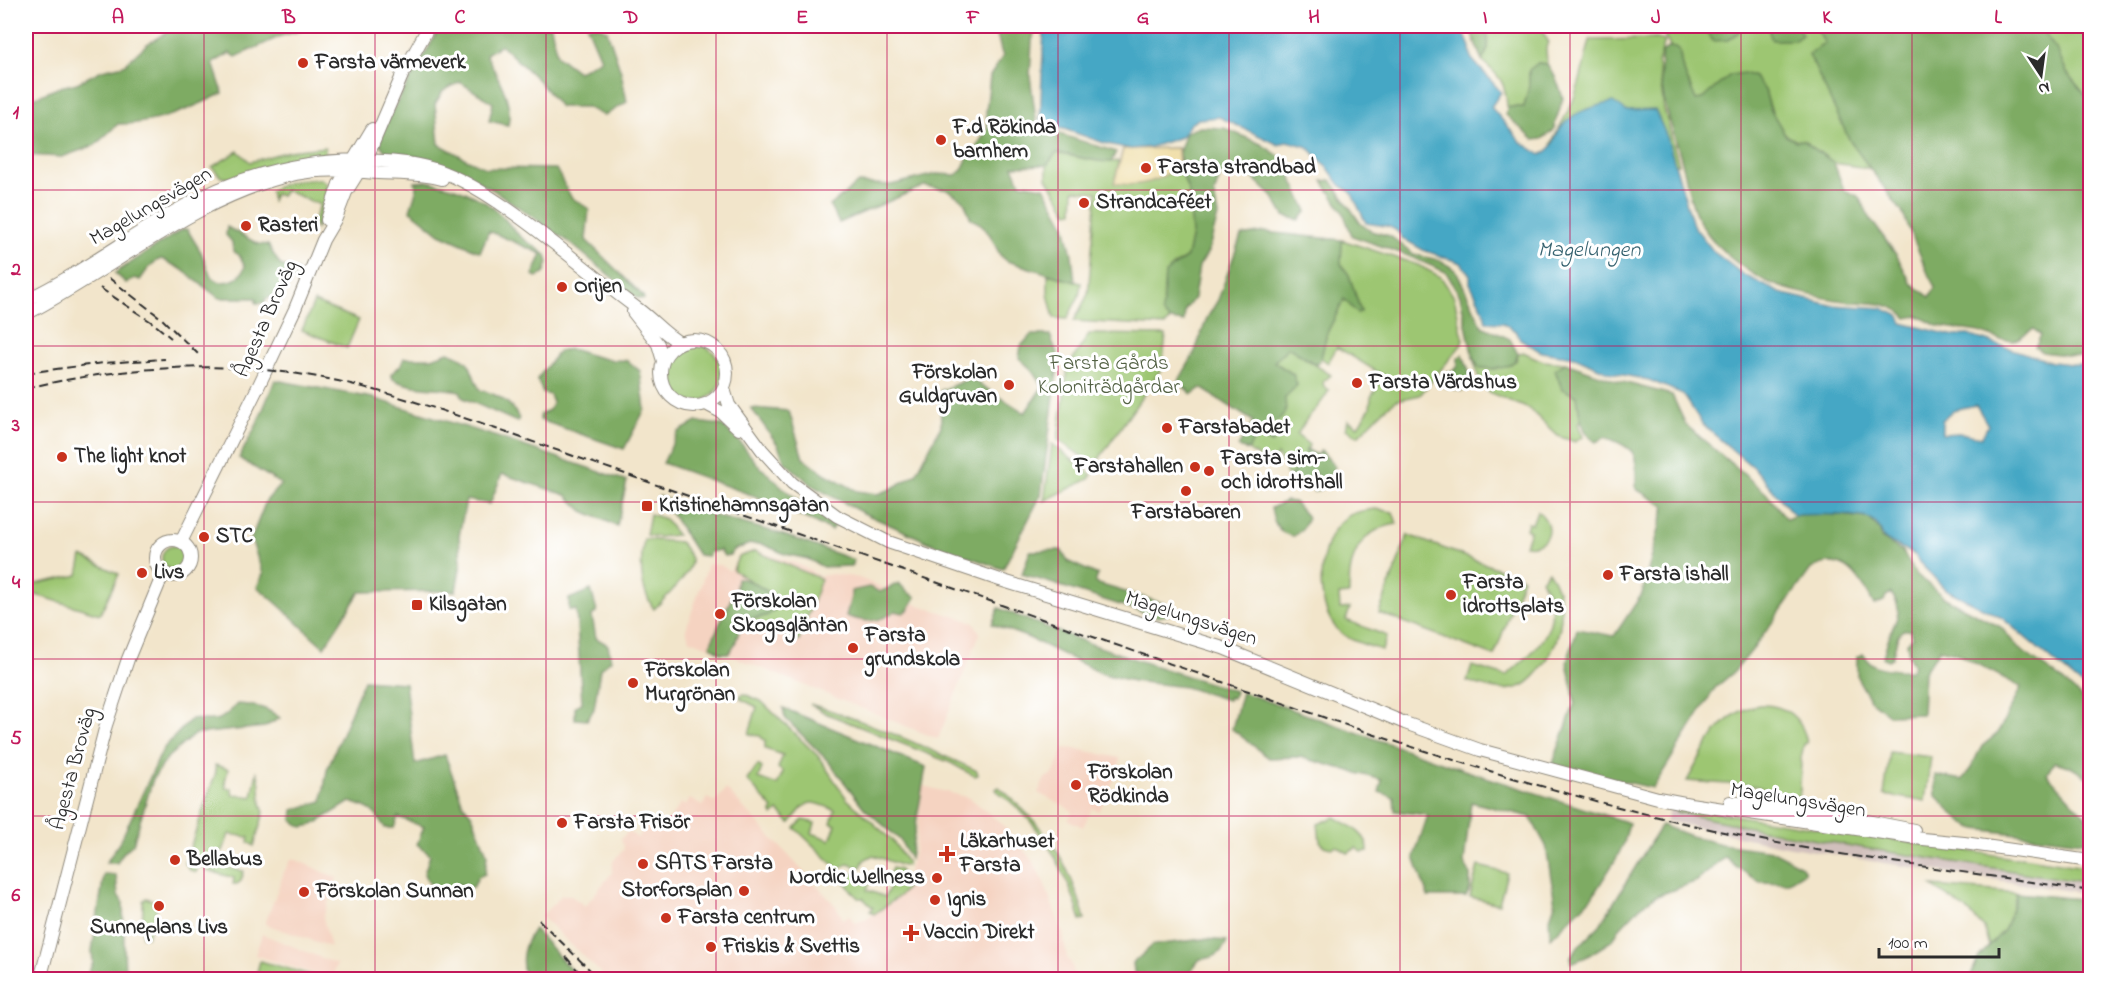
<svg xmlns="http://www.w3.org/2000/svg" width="2116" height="1005" font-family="'Indie Flower',sans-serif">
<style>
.built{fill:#f5d3c1}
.industrial{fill:#d1c0bc}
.green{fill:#9dc672;stroke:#64784e;stroke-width:1.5}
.forest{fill:#7eab64;stroke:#546b48;stroke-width:1.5}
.sand{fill:#eeda9e;stroke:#8c8264;stroke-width:1.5}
.water{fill:#45a7c5;stroke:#386978;stroke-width:1.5;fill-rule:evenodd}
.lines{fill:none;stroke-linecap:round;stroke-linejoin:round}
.secondary-casing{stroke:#8e887b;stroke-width:14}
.secondary{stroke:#fff;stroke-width:12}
.rail{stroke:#2b2b2b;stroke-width:2;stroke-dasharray:9 4.5;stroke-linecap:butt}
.grid{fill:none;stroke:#c2185b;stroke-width:1.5;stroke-opacity:0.55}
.poi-dot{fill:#c8321e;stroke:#fff;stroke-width:2}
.labels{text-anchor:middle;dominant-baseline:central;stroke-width:6;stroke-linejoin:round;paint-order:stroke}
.poi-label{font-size:21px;font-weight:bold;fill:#2b2b2b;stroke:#fff;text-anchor:start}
.street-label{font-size:21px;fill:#2b2b2b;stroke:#fff}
.park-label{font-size:21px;fill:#536144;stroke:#fff}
.water-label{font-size:22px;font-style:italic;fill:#376370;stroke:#fff}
.neatline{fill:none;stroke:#c2185b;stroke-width:2}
.grid-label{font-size:20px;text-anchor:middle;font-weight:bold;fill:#c2185b}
</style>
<rect width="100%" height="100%" fill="#fff"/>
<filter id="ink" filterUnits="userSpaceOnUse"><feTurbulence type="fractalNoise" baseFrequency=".0167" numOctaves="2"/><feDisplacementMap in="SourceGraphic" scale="12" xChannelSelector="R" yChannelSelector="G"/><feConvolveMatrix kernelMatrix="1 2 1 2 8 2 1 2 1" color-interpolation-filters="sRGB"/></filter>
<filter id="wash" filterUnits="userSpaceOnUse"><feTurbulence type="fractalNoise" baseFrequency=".008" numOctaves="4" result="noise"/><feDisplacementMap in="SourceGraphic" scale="24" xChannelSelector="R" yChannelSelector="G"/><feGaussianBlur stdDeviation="1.35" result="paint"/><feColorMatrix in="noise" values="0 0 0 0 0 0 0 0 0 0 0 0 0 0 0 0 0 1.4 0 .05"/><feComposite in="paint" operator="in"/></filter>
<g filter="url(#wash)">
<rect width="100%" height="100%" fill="#f2e5cb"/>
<path class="built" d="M755,550L800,565L819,576L834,574L859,578L882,587L896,598L973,622L980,633L938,739L689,639L686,629L708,564L720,565L730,571L738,556Z
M1064,748L1078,749L1120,758L1119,769L1099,811L1092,808L1083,827L1068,820L1073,811L1038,793L1045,778L1054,773Z
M923,786L970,798L1002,824L1032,860L1043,880L1063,933L1067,958L1072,965L1075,979H607L541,916L562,895H570L585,906L612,873L613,861L624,849L621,839L628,831L638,838L643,828L652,821L664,827L681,803L685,806L690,799L702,806L707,798L715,802L726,789L836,906L843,919L849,915L855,923L864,920L902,894L915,849Z
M292,858L337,878L323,918L331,947L265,924L285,870Z
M262,934L337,964L331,979L255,955Z"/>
<path class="industrial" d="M1671,808L1677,810V812L1788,835L2090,883V894L1877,862L1780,845L1666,821Z"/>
<path class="green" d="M1487,26H1539L1548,41L1546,48L1547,64L1538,63L1529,70V86L1524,107H1507C1506,83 1500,76 1482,61L1488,49Z
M1660,26H1814L1825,43L1819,46L1850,141L1872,169L1834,163L1803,140C1781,144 1769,106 1765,90L1696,100L1682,67L1679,49L1670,47Z
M2039,26H2085L2090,32V105L2087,97L2067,73L2058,52Z
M1657,39L1665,41L1658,63L1664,109L1679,164L1579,145L1551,144L1573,101L1579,84L1590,40Z
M325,147V156L296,160L261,168L233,179L221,177L212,167L238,151L250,162L288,151Z
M1178,148L1180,150L1181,170L1189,193L1191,207L1192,234L1187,257L1173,266L1162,313L1170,320L1165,326L1074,321L1088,294L1097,192L1074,190L1073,211L1068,212L1047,178V165L1056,153C1077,156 1097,164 1119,161L1115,182L1179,163Z
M321,179L327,184L328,190L316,229L313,222L320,205L285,190L281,196L275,194L272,201L270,192C281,181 306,179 321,179Z
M1342,240L1418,265L1441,277L1454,297L1463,338L1462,344L1420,395L1397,400L1386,408L1358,436L1346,429L1348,420L1358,426L1370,408L1371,397L1384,376L1337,347L1328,363L1321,358L1327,333L1345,298L1357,313L1361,311L1349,275L1341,264Z
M1048,274L1081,283L1079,296L1067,319L1054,318L1048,294Z
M314,302L359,320L347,348L302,330Z
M1089,334L1166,335L1162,368L1095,465L1058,440L1068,367Z
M664 373a29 29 0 1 1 58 0a29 29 0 1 1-58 0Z
M1288,347L1331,375L1323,382L1324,387L1329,390C1324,400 1318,407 1311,414C1305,420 1301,429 1297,435L1309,445L1305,457L1290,476L1286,473L1287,469L1277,455L1273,462H1266L1248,450L1253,441L1260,437L1272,443L1274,438L1270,424L1274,421L1285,398L1297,385L1293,374L1274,362Z
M1523,352L1543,361L1565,363L1555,370L1562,389L1577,396L1580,419L1578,424L1583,437L1575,442L1558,436L1529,409L1488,392L1479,379L1473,358L1479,368L1495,369L1516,361L1518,354Z
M1052,444L1092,475L1089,479L1044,501Z
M1375,509L1393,512L1397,524C1358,530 1348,559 1349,594L1339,595L1340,609L1350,608L1346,620L1387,636L1382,650C1367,645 1351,642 1339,631C1313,606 1316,542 1344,519C1352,512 1365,510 1375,509Z
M1537,511C1556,524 1549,549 1525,545L1530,531L1526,529L1528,523L1532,524Z
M650,514L665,519L677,535L659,537L646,535Z
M1408,535L1523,578L1494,656L1379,613Z
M644,539L680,542C684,547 689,553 691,559C694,572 663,600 654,609C639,588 640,563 644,539Z
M162 558a12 12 0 1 1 24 0a12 12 0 1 1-24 0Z
M755,551L821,579L799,641L747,620C763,618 771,616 780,602L770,593L733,570L738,557Z
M82,556L119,574L100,614L26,592V586L78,575Z
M1548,571C1569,600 1563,635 1545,663C1539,672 1531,682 1522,686C1503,694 1485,687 1467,681L1472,666L1506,676C1537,649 1569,623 1541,580Z
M744,694L761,701L818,756L847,799L893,841L907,863V865L903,866L873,855L864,860L861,867C849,867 850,859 839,870L795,828L803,820L815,823L812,833L830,840L836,825L831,823L835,810C807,799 809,799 790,823L778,811L773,815L771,812L773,809L747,780L758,765L762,768L758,778L777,785L783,772L778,768L783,755L765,749V741L760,736L749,734L757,707L741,699L740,696Z
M810,704C867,721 923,746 977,771L978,775L974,776L951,763L825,713Z
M1759,705C1785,704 1803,718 1807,743L1804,744L1801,758L1800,791L1799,796H1786L1755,786L1687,781C1707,747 1717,714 1759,705Z
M1890,752L1931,757L1925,801L1884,795Z
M215,765L228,769L225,781L226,788L232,789V794L252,797L257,772C263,785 257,799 264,812L254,846L248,842L249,837L229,834L223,851H218L214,865L244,871L241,881L237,884H233L234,878L206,870V868L199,865L196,872L190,870L185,863L216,772Z
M999,787C1046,828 1068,858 1085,919L1081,920C1066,869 1041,822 997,791L996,789Z
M1673,806L2014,858L2022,857L2090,868V883L1870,849L1788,835L1676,812L1677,810L1671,808Z
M1335,817C1348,825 1369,834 1368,851L1362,852L1356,848L1348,853L1337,846L1331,848L1324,846L1320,841L1318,824Z
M1478,866L1507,873L1499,904L1470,897Z
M892,868L900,870L907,887L902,894L874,914L870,911L873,908L863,898H858L841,878L849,872L871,880L867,890L885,897L891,884L886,882Z
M1932,886L2017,893L2005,929L1989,947L1984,928L1968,911Z
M146,898L159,902L147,937L142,936L143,901Z
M260,961L325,979H255Z"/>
<path class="forest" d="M177,26H317L281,36L236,57L230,53L213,63L223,93C190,109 155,125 118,124L95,145L62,157L26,155V101L60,87L77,83L102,70L124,65L147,44Z
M441,26H551L557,56L578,72L601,59L587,26H597L607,30L621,72L627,102L604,116L587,107H560L539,81L501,45L486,54C496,75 514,101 508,125L489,121L493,103L460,82L443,91L435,104L439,144L466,159L486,168L556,169L571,197L589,209L586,240L643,296L644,299L637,298L569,242L495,191L464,174L419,157L386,152L378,142L389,116Z
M992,26H1036L1032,41L1030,76L1037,127L1116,152L1111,162C1092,162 1075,155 1056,153L1047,165L1013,166L1020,183L1044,187L1065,225L1072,255L1075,282L1007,261L1000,255L990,235L981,224L971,219L964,201L948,190L924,186L839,223L830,206L858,183L891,185L936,174L956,175L962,170L968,157L976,148L988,128L986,112L990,76L1003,56C998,45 1000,35 992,26Z
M1469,26H1487L1488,49L1482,61Z
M1703,26H1737L1739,32L1728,40L1713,41Z
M1767,26H1797L1802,35L1795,40H1772Z
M1814,26H2039L2058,52L2067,73L2087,97L2090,105V358L2042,352L2035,347L2041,335L2033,329L2014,341L1999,339L1979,332L1938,326L1918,316L1907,318C1894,302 1871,303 1852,302C1832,300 1787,291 1768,282C1744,271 1717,249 1703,227C1690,208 1687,180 1681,158C1671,123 1656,88 1662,52L1670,47L1679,49L1682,67L1696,100L1702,99L1730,75L1744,73L1754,77L1765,90L1770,109L1786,136L1796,141L1802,140L1834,163L1844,190L1858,196L1872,221L1897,256L1911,283L1930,297L1935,287L1929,276L1902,212L1850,141L1809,55L1825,43Z
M1538,63L1547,64L1556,78L1563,98L1553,131L1542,139L1534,140L1506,115L1507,107H1524L1529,86V70Z
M1200,127L1224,128L1261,144L1282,158L1307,211L1299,220L1284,216L1273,197L1251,176L1221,174L1214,194L1218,216L1208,252L1199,266L1194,298L1185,310L1184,322L1170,320L1162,313L1165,273L1187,257L1192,234L1189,193L1181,170L1180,150L1186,132Z
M1331,180L1361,224L1371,231L1390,236L1415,255L1439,260L1456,270L1482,326L1510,339L1518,354C1513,371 1494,369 1479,368L1473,358L1460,296L1446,272L1406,255L1352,236L1343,212L1323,181Z
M426,181C455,186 480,195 501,215C508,222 513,230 520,236C528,243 538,248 546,255L548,263L544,274L536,277L533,275L542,254L489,231L480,252L440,234L410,210L417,188L415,182Z
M227,227L258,244L268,245L280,265L298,271C291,286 282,294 265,299V303H256V298H219L181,269L162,259C152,261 146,272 140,280L135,278L126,283L115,273L181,230L187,229L201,252L211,277L220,282C232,282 241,279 245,266L239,255L233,251L232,242L226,235Z
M1265,232L1342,240L1341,264L1349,275L1361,312L1357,313L1344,299L1327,333L1321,358L1317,365L1288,347L1274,362L1293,374L1297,385L1285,398L1286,411L1278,421L1270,424L1274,439L1273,443L1260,437L1253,441L1248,450L1238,447L1253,421L1201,388L1192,394L1178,382L1194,354L1207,318L1218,300L1241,236Z
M1031,335H1050L1059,358L1041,495L1003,569L935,545L861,512L813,486L785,462L778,445L751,408L789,411L803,458L826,474L857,491L878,494L891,489L916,474L941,426L940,391L970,378L1025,413L1043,386L1032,370L1019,358L1021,346Z
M570,349C589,354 607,362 626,360L640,371L645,409L624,449L540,420V415L549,410L553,403L550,395L543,393L537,379L559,351Z
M448,352C477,362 467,367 480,390C497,394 512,402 519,419L517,422L463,398L460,391C438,386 414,390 393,379L391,374L401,365L404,358H432Z
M1463,354L1474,387L1462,391L1443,386L1440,378L1445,372L1455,370L1458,365V358Z
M1565,363L1615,380L1672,395L1686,425L1766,493L1787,519C1806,508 1846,517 1869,518L1880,531L1881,538L1902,551L1917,575L1945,598L2001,627L2018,648L2060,678L2090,705V779L2069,766L2054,762L2047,774L2090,821V843L1976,829L1963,823L1936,796L1935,775L1962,780L1971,768L1981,747L1998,733L2021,687L1956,653L1940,649L1924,672L1922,714L1889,715L1870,700L1857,677V657L1863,654C1866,658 1870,663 1874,665C1880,669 1904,671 1911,670L1914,665C1909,658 1908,652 1907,643L1912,637L1910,630H1903L1898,636L1892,658L1888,660L1883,658C1885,650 1887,641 1890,634C1898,616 1903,610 1891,593L1886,596L1884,601L1874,605C1861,579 1844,550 1811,569L1753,649L1734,672L1715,688L1653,788L1552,766L1575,702L1567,662L1577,629L1614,636L1642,594L1665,506L1636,489C1636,454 1640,450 1605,437L1596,442C1580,432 1580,414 1577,396L1562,389L1555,370Z
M275,380L373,398L491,435L627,481L617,526L583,511L566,495L502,474L490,504L466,500L459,536L461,563L456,591L360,592L324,647C301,627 281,605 257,587L263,574L251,539L266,501L281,484L239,458L257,424Z
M696,422L721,425L739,441L758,465L788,492L835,526L831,530L768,501L663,463L678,432Z
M1306,449L1317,455L1321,450L1335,467L1325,482V487L1314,492L1311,486L1317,477L1314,472L1302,483L1290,476L1294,472L1295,468L1300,464V459L1305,457Z
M659,496L697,511L778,533L854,560L852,566L823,567L808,559L785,554L762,544H750L734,550L730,555L724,556L720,550L710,552L708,556L698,555L671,513L657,506Z
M1286,501L1294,502L1308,518L1303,528L1294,536C1279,535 1273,522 1271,508Z
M1061,550L1069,562L1098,575L1095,583L1176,607V613L1158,617L1022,574L1030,551Z
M737,578C752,579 769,592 781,602C766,623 761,613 742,622L735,644L729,653H720L710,645L736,588Z
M899,583L907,592L916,597L908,610L903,613L895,611C879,623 865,623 846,616L851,597V591L869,587L880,592Z
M591,590L597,611L592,616L596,638L608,645L611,660L600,669L594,709L587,720L575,719V706L582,703L576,610H569V599Z
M999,608C1076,641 1155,667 1235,691L1233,698L1229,697L1228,700L1185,687L1133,681L1103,674L1029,638L992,624Z
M364,680L405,683L415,764L445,755L463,804L472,815L487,854L485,874L478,877L473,888L459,884L448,892C435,890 429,886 424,874L430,855L417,844L424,827L398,817L394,828H385C374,810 370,808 350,802L313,825L302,827L292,820L293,810L322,801L327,770Z
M1242,692L1464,770L1629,823L1624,843L1616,859L1592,897L1551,938L1549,921L1555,904L1546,846L1530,817L1471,802L1464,863L1470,873V889L1466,897H1428L1414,857L1428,815L1395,811L1394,797L1379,792L1382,780L1300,757L1269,758L1232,729Z
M237,704C254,705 266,707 280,718L265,727L195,734L168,757L153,779L133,844L123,853L117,863H106L121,840L163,749L191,719C216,721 219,724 237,704Z
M783,708L926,767L910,859L900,840L864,808L828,761L785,718Z
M1661,825L1691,836L1721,844L1773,851L1802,866L1805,872L1787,883L1760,882L1738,868L1725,857L1697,881L1654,897L1638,909L1619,929L1613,940L1586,957L1571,963L1570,958L1576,949L1600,925Z
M104,874L116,875L118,895L123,903L125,979H85L93,963L92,951Z
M2017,893L2090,900V979H1969L1979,957L2005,929Z
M534,929L579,979H525C520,960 522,946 534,929Z
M1204,939L1227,941C1221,955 1215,958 1200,959L1184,979H1135L1133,963L1153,945Z"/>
<path class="sand" d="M1178,148L1179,163C1164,182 1137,188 1114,183L1123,149Z"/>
<path class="water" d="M1044,26H1461L1470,47L1471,58L1501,92L1491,107L1521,142L1541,155C1557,147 1552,138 1562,126C1575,110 1595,107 1613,102L1626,111L1655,110L1667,137L1693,225L1714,252L1744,275L1780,293L1831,305L1882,308L1899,316L1902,323L1955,336L1968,335L2052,362L2090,366V692L2002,618L1945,589L1919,562L1915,555L1883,538C1881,530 1878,523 1870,519C1860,514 1808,514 1794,515L1755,469L1703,425L1683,394L1649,380L1608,372L1575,357L1541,352L1519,338L1517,332L1503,323L1486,322L1484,312L1470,283V275L1461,263L1423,250L1402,238C1396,224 1380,226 1366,223L1351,192L1340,185L1328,168L1308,147L1288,141L1279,145L1219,117L1198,119L1190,124L1181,137L1151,147L1131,149L1107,144L1064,129L1040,125ZM1976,405L1988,425L1982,437L1959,433L1942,434V420L1953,410Z"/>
</g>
<g filter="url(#ink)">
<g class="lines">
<g class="secondary-casing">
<path id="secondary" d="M401,77L429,26
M327,220L339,184L372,129
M26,300C76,276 122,242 170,214C236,175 307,156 383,161C404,162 426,165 445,173C468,182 488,195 508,209C553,240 594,277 638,309C653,320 664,334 680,343
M633,312L658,344L663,361
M26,314C115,268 196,196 296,174C323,168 351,171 378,173C399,174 422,173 442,179
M661 373a33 33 0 1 1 66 0a33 33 0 1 1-66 0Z
M724,389L729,405L762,450L792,483L837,516L888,542L1000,580L1223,648L1405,723L1480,750L1658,798L1690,804L1923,839L1964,843L2090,861
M706,404L721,412L739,429
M155 558a18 18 0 1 1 36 0a18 18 0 1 1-36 0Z
M181,542L259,385L295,309L323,240L336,218L346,192L366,160L404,71
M1730,802L1831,814L1914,830
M40,980L106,725L128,659L163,574"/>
</g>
<use href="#secondary" class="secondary"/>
<path class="rail" d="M109,278L161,318L198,354
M100,288L153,323L171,338
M26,373L103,363L165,359
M26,388C129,365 234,359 338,381C392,393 444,411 496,429L1366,732C1500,776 1634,815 1772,842C1878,862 1985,874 2090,891
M539,920L600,980
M566,957L586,980"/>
</g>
</g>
<path class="grid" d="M204,26V980M375,26V980M546,26V980M716,26V980M887,26V980M1058,26V980M1229,26V980M1400,26V980M1570,26V980M1741,26V980M1912,26V980M26,190H2090M26,346H2090M26,502H2090M26,659H2090M26,816H2090"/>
<g class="poi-dot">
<circle cx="303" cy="63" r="6"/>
<circle cx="941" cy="140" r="6"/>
<circle cx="1146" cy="168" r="6"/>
<circle cx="1084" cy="203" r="6"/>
<circle cx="246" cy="226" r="6"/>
<circle cx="562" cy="287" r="6"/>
<circle cx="1357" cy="383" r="6"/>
<circle cx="1009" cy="385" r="6"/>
<circle cx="1167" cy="428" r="6"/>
<circle cx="62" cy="457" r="6"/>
<circle cx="1195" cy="467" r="6"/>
<circle cx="1209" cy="471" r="6"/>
<circle cx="1186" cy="491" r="6"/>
<rect x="641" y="500" width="12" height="12" rx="3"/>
<circle cx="204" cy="537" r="6"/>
<circle cx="142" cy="573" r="6"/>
<circle cx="1608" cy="575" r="6"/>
<circle cx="1451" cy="595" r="6"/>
<rect x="411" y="599" width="12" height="12" rx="3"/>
<circle cx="720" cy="614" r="6"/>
<circle cx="853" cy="648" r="6"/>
<circle cx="633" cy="683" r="6"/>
<circle cx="1076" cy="785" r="6"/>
<circle cx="562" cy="823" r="6"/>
<path d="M944 845h6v6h6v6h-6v6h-6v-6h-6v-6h6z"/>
<circle cx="175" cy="860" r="6"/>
<circle cx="643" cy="864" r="6"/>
<circle cx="937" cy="878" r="6"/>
<circle cx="744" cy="891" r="6"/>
<circle cx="304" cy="892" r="6"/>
<circle cx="935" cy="900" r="6"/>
<circle cx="159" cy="906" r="6"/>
<circle cx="666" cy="918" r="6"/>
<path d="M908 924h6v6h6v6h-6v6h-6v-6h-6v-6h6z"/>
<circle cx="711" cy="947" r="6"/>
</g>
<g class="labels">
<g class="poi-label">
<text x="315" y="63">Farsta värmeverk</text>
<text x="953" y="128">F.d Rökinda<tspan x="953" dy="24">barnhem</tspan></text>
<text x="1158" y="168">Farsta strandbad</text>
<text x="1096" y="203">Strandcaféet</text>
<text x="258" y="226">Rasteri</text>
<text x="574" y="287">Orijen</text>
<text x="997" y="373" text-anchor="end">Förskolan<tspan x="997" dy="24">Guldgruvan</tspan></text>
<text x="1369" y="383">Farsta Värdshus</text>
<text x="1179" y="428">Farstabadet</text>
<text x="74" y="457">The light knot</text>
<text x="1221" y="459">Farsta sim-<tspan x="1221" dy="24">och idrottshall</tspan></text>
<text x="1183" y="467" text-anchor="end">Farstahallen</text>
<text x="659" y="506">Kristinehamnsgatan</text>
<text x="1186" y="513" text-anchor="middle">Farstabaren</text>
<text x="216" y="537">STC</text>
<text x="154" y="573">Livs</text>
<text x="1620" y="575">Farsta ishall</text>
<text x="1463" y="583">Farsta<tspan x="1463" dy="24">idrottsplats</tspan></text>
<text x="732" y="602">Förskolan<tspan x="732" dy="24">Skogsgläntan</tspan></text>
<text x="429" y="605">Kilsgatan</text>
<text x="865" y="636">Farsta<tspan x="865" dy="24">grundskola</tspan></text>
<text x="645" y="671">Förskolan<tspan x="645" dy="24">Murgrönan</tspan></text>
<text x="1088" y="773">Förskolan<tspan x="1088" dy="24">Rödkinda</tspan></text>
<text x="574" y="823">Farsta Frisör</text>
<text x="960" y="842">Läkarhuset<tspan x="960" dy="24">Farsta</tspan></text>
<text x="187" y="860">Bellabus</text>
<text x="655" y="864">SATS Farsta</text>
<text x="925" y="878" text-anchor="end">Nordic Wellness</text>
<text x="732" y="891" text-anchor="end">Storforsplan</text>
<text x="316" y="892">Förskolan Sunnan</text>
<text x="947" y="900">Ignis</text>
<text x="678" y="918">Farsta centrum</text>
<text x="159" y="928" text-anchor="middle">Sunneplans Livs</text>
<text x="924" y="933">Vaccin Direkt</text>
<text x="723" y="947">Friskis &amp; Svettis</text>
</g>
<g class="street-label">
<text transform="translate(151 207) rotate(-30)">Magelungsvägen</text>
<text transform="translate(267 319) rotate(-66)">Ågesta Broväg</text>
<text transform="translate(1191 619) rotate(18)">Magelungsvägen</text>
<text transform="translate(74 769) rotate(-75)">Ågesta Broväg</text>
<text transform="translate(1798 801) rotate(9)">Magelungsvägen</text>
</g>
<g class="park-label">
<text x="1109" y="364">Farsta Gårds<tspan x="1109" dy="24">Koloniträdgårdar</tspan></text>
</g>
<g class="water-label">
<text x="1589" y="251">Magelungen</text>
</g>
</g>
<rect width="2116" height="1005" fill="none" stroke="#fff" stroke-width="66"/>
<g transform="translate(2041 75) rotate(167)" stroke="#ffffff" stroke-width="4.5" paint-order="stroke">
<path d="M0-4.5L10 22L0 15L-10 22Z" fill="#2b2b2b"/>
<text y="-9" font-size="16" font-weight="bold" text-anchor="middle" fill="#2b2b2b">N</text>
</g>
<path d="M1879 948v9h120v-9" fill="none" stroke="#2b2b2b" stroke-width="3"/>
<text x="1888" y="948" font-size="18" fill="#2b2b2b" stroke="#ffffff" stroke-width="4.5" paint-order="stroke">100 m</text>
<rect x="33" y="33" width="2050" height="939" class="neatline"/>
<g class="grid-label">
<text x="118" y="23">A</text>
<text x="289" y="23">B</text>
<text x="460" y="23">C</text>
<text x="631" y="23">D</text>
<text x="802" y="23">E</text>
<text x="973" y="23">F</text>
<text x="1143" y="23">G</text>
<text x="1314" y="23">H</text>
<text x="1485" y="23">I</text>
<text x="1656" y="23">J</text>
<text x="1827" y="23">K</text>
<text x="1998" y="23">L</text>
<text x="16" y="118">1</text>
<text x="16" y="275">2</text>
<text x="16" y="431">3</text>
<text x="16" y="588">4</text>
<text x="16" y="744">5</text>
<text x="16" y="901">6</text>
</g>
</svg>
